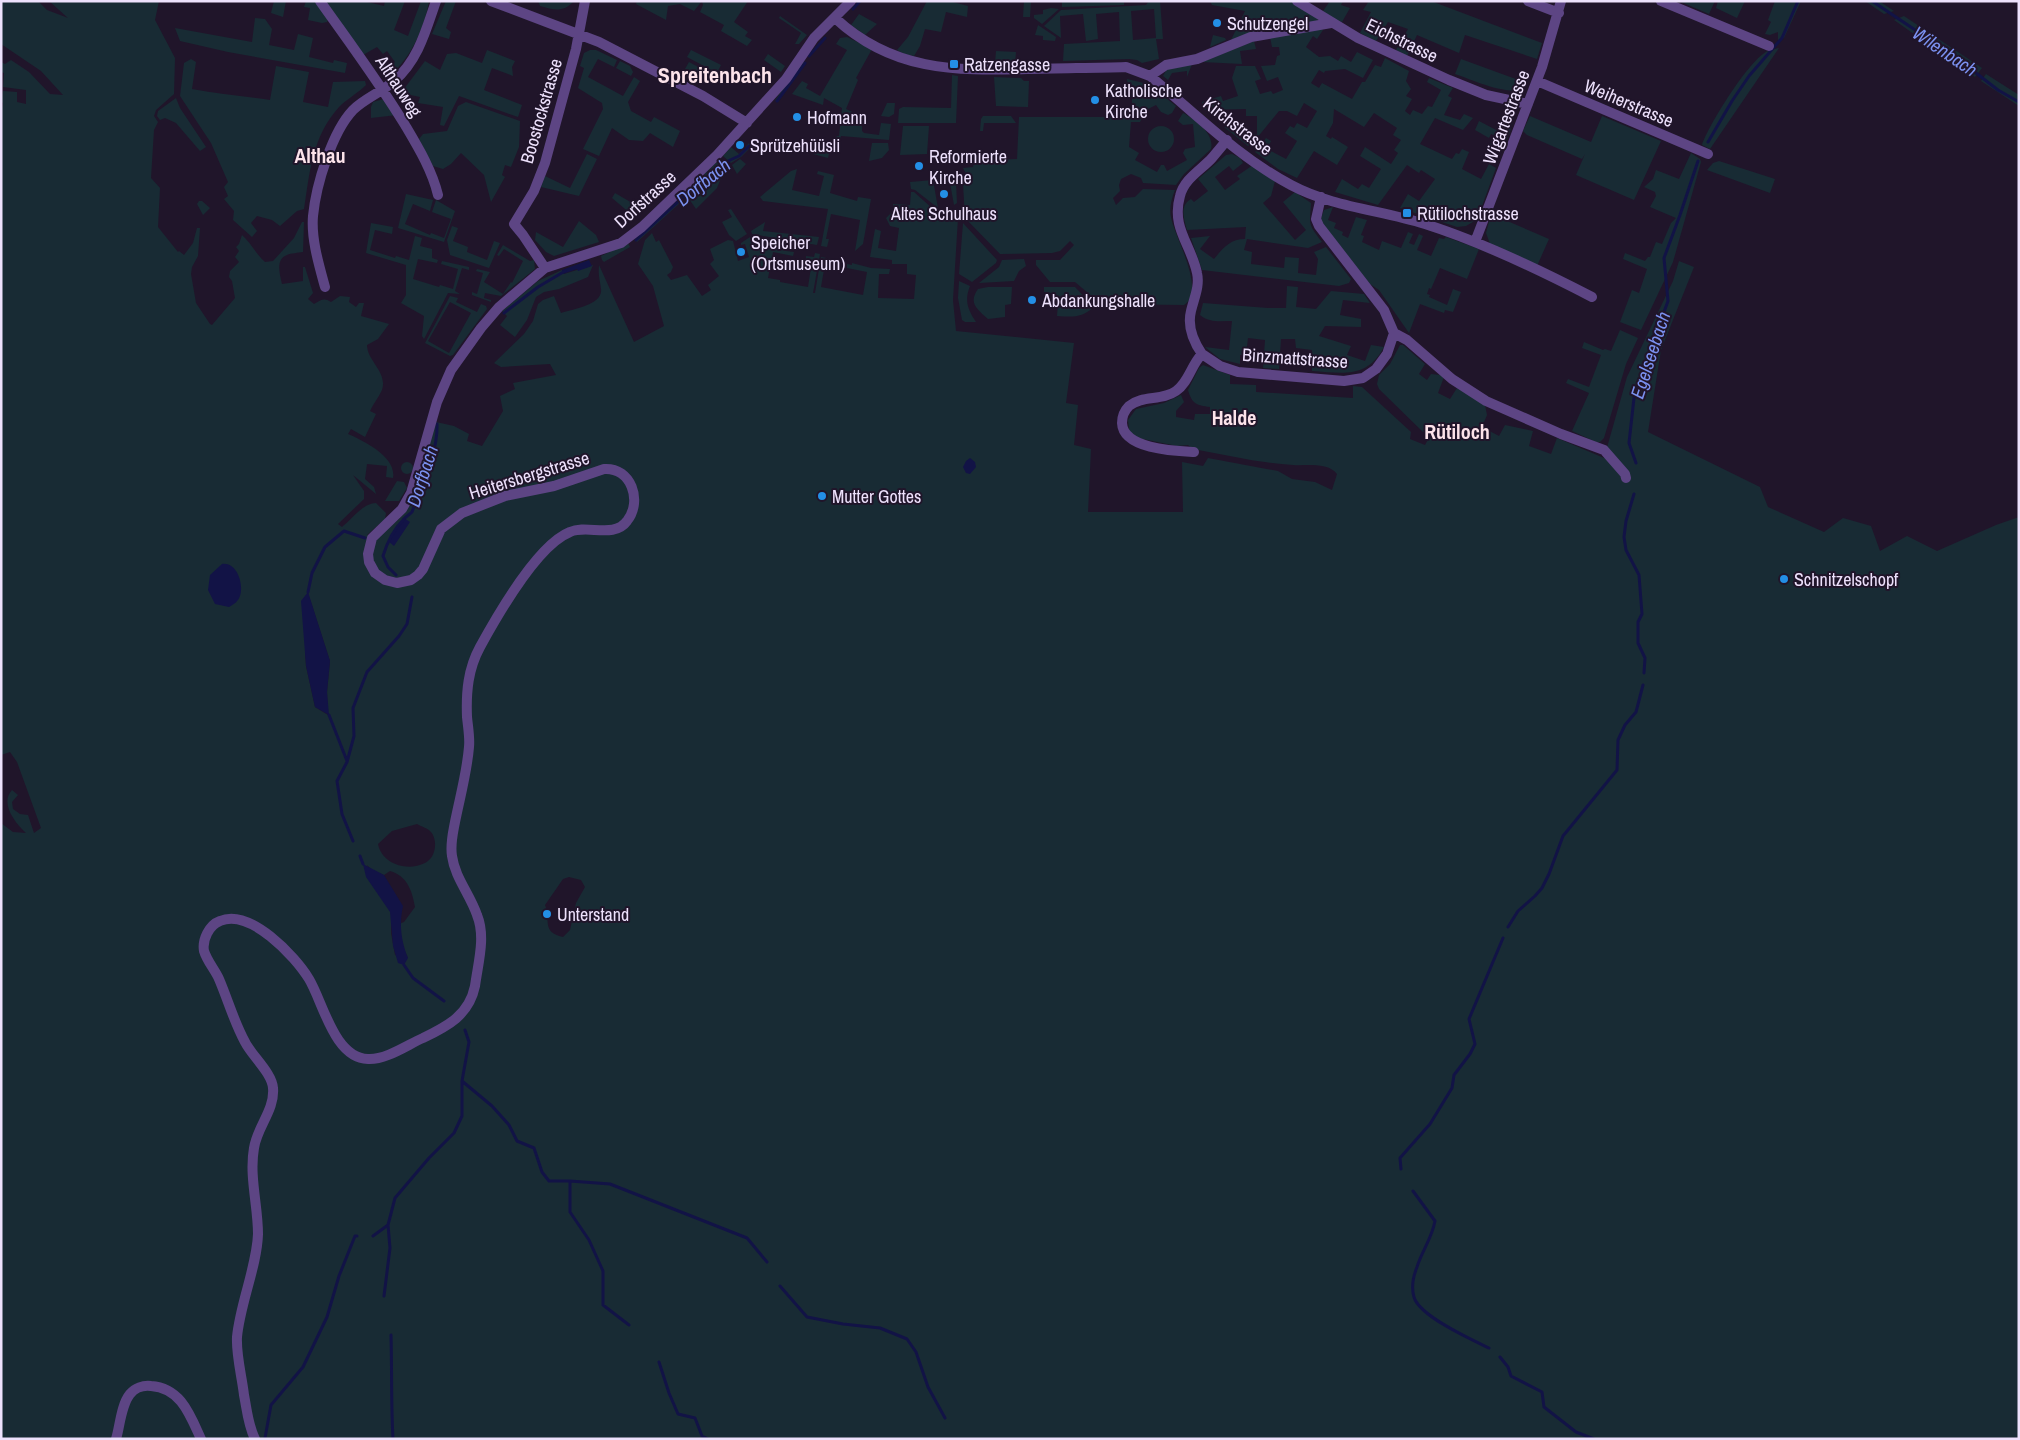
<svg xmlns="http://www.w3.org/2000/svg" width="2020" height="1440" font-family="'Archivo Narrow',sans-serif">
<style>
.green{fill:#182b34;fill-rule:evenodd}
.water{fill:#121346}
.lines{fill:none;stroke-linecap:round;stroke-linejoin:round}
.stream{stroke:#121346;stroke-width:3}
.street{stroke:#5d4584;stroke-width:10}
.poi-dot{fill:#238fe6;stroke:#20152a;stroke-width:2}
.labels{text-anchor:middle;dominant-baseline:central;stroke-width:4;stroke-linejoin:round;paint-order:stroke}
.poi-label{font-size:18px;fill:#ede1fc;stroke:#20152a;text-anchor:start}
.street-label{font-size:18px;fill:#ede1fc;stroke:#20152a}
.water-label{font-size:19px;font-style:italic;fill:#7b91f0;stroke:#20152a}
.quarter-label{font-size:20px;font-weight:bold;fill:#fce3ea;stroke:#20152a}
.district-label{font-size:22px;font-weight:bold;fill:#fce3ea;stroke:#20152a}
</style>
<rect width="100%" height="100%" fill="#20152a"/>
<path class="green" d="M1,1H38L47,10L68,18L49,1H159L155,20L175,58L174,94L156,110L154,116L158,122L154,130L151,178L160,188L158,227L178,252L179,251L184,255L193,243L197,228H200L198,256L192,267L191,274L196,303L210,324L212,325L235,298L232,281L229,277L230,271L239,262L235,257L239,251L236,247L239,244L242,235C251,243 256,254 265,262L273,261L294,238L302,222H304L303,252C298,253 291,253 287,255C275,259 280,275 282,284L303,281V267H305L313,293L308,299L314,304C321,300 324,297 331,302L340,296L350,297L349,302L356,307L359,303H364L361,316L389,324L378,339L367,345C367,361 388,372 382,390C379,397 373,404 370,411L376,414L365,437L351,429L348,434C364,441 397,457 393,478L386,477L387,466L367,464L365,479L374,487L376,494L353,475L364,491V499L338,524L342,527C351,520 363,503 376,503L386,513L385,519L367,535L377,537L400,518L436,422L454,426L469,434L467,441L482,446L503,411L500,396L515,389L513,383L556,375L550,364L501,367L494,363L524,334L533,321L538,304L543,300L554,296L561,313C573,309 603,305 601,289C600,279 598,277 599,265L634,342L664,326L653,286L638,264L645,240L652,233L656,242L659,240L673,267L671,272L667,275L671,280L687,275L702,296L711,290L708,285L719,276L710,264L714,260L710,249L728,240L733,241L738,261L749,257L745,244L741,245V243L750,237L754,242L787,248L786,251L794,252L793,256L773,252L768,278L780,280V282L808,287L812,261L806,260V256L814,257L815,253L820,254L813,293H815L821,257L842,261L841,267L825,264L821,287L863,295L867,272L847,268V264L852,265V263L871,268L890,269L889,274H879L878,298L914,299L916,275L907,274V264H892V260L870,257L875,229L881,231L878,248L896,251L899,228L890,226L886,218L893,211V204L910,205L911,192H914L933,209L935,218L956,214L958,218L953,300L956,331L1074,343L1066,403L1078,405L1074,445L1091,449L1088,512H1183L1182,462L1203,466L1208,458L1278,471L1292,479L1315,482L1332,490L1337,474C1328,462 1306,466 1293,465C1259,463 1226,455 1193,449L1188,445L1177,446L1133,437L1129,430L1128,420L1136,409L1164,403L1181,395L1184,402L1176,411V417L1194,420L1195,414H1210V407C1196,405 1192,404 1188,390L1199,368L1203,365L1230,375V384L1256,385V392L1353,398V386L1362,387L1411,432L1410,439L1425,445L1431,434L1423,432L1379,389L1377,384L1379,375L1390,364L1400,345H1403L1425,364L1419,374L1427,380L1431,374L1440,375L1444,377L1438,393L1450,399L1457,388L1485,405L1487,415L1482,427L1499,436L1505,425L1533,431L1529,446L1551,454L1557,438L1604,458L1627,377L1673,281L1679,261L1694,267L1661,350L1648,432L1760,487L1768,507L1824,532L1843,518L1871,526L1880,551L1907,536L1937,551L1996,525L2019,517V1439H1V823L13,832L26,833C14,822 0,803 12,790L18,795L12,802L13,809L20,814L28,815L34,833L41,828L17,762L10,752L1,755V113L3,103L1,102L3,91L17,92V102L26,104V90L3,87L4,73L1,72V62L5,64L11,60L29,72L50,94L63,95L41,71L1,44ZM308,593L330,661L327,692L328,715L315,707L306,666L305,650ZM417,824C422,827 428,828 431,832C438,840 436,858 425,863C407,872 382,864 378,844L392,831ZM367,865L372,870L384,875L390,871C407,876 412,890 415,907L404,922L399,924L403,947L408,958L395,955L391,933V912L372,884ZM569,877L581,880L585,887L576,903L570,930L563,937C541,932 551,920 545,905L563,879Z
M274,1H286L283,17L271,13Z
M306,1H316L328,19L327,22L322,23L308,20L310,8L304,7Z
M325,1H363L384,6L385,1H405L394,30L408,36L421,1H429C425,27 409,64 386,77H383L382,72L395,62L387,51L383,54L377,47L363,55Z
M446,1H456L446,28L451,32L449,39L432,34Z
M538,1H574C563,13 554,10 540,6Z
M637,1H748L734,22L748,32L745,36L752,40L747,46L721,31L724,25L700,12L703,5L702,1L694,11L680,4L668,6L666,20L636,4Z
M927,1H949L968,6L967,17L946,12L941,32L925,29L920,46L914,56L904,54L897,50L908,37Z
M1024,1H1031L1030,17H1023Z
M1062,1H1124V5L1062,7Z
M1149,1H1160L1163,39H1156L1159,59L1142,63L1137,60L1129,59L1063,61L1064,44L1120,41L1119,12L1096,14L1098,39L1086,41L1083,14L1060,16L1061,38L1044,26L1061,10L1146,5ZM1154,9L1156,38L1133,40L1131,11Z
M1210,1H1291L1318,19L1317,21L1231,40L1245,11L1212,5Z
M1330,1H1343L1341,5L1350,8L1342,22L1333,19L1323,11Z
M1369,1H1431L1542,43L1537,59L1465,35L1459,53L1417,35L1407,56L1396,50L1408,29L1388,22L1376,41L1360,33L1371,12L1363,10Z
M1679,1H1715L1709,14Z
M1718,1H1745L1737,18L1716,8Z
M1775,1H1801L1784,38L1778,40V32L1770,35L1765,34L1771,22L1768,20Z
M1865,1H1879L1894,11L1884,14Z
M1051,8L1059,9L1042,24L1034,18V15L1043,14V10Z
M859,14L877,24L865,35L851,25Z
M780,16L807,35L799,44H795L801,33L779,18Z
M1904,16L1982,68L1975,77L1894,20Z
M255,18L265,19L272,29L269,45L294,50L298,34L313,38L309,57L333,63L334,60L347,63L345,73L228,52L180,41L175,28L252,42Z
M1038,25L1056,37L1055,41L1043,40V36L1035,35Z
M1321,28L1323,30L1317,39L1313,36L1306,47L1319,57L1330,56L1338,61L1341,56L1351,62L1357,52L1373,60L1363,78L1345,69L1325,71L1324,73L1319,70L1311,83L1319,88L1322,83L1352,99L1362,82H1365L1375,65L1381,67L1385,58L1409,71L1406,81L1411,89L1406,96L1412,99L1405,111L1410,115L1413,110L1422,114L1428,106L1432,107L1441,90L1427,82L1429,78L1453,88L1448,96L1452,98L1444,115L1460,120L1464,114L1473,118L1463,130L1435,118L1420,144L1452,159L1456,153L1459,154L1462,149L1469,152L1462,169L1481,179L1489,164L1496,168L1479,214L1476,220L1466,226L1457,227L1400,208L1408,194L1419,201L1435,179L1421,170L1419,173L1407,165L1378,205L1335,192L1342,179L1358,189L1362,184L1369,188L1381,169L1360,156L1365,147L1391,164L1398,153L1394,150L1401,140L1393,135L1397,128L1374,113L1364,127L1334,109L1333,123L1326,136L1331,139L1332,137L1348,147L1337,165L1314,151L1297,178L1278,169L1255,152L1266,138L1271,141L1267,149L1286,159L1297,141L1285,133L1290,126L1294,128L1297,123L1307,128L1317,111L1304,103L1297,116L1287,111H1279L1252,144L1248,146L1224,127L1239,125L1240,133L1257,134V116H1246V109L1204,110L1202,102L1221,96L1223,101L1238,96L1232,78L1236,66H1255L1261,79L1255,81L1260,94L1271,91L1273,94L1283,90L1278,77L1267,81L1261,66L1275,65L1277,56L1280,55L1279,47H1272L1270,37Z
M1213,35L1225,38L1226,40L1210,47Z
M847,37L872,49L856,78L858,80L846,109L868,119L862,125V131L864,133L879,135L881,123L891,124L889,140L841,136L838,152L830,150L828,158L813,154L817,143L832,147L837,136H839L842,108L824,98L823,105L792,94L802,81L808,84L806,88L820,96L847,50L836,44L840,38Z
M1254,41L1256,49L1240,51L1242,64L1202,62Z
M1779,48L1710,149L1702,145C1708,126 1750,58 1768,51C1771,49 1776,49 1779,48Z
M487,50L515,61L512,67L513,76L492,68L484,90L522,105L518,117L459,96L444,126L440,125L443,107L418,103L420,97L401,93L425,61L440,70L447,54L456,53L482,63Z
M590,50H596L617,60L614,67L598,59L588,77L623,96L634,77L640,81L628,102L631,111L651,122L654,117L680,131L673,147L650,133L643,141L629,140L612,128L599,156L583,149L603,109L602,103L578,88L584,68L580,66L584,53Z
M691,50L721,65L717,73L687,57Z
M996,51L1016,52L1015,64L1012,66H997L995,63Z
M768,54L785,66L781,72L764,60Z
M191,59L196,62L192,89C218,94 244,96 270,100L276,66L309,72L303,102L328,107L333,82L365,81L366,85C358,93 347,99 339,107C312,137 310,171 304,209L297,211L280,226L272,220L257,216L251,223L257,231L252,237L233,220L234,211L224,199L228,196L224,187L228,182L211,143L180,96L184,63Z
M1461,59L1527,83C1522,103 1468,78 1455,74Z
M620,61L630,66L633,72L631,76L616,68Z
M689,62L715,76L712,83L685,69Z
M803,62L806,63L778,102L775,100Z
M1192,64L1187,77V71L1172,73L1168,80L1163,76L1167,69Z
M1986,74L2019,95V106L1981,81Z
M952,75L958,76L956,123H898L899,109L903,107L951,108Z
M994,77L1021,78L1024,81H1029L1028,107L996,106Z
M1127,79L1148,84L1176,106L1172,113L1168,115L1161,112L1156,105L1138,114L1141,120L1140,122H1131L1129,147L1139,153L1135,160L1157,172L1161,165H1164L1167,171L1187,160L1183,153L1185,149L1195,147L1193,124L1183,125L1178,121L1183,113C1195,119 1215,134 1211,149L1184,174L1176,185L1143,183L1141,178L1131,174L1121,179L1119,185L1120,191L1113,198L1116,205L1123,198L1135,197L1143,189L1175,190C1172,197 1169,209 1171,217C1174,236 1207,291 1184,305L1101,304L1075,282H1050L1036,265V260H1060L1074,245L1070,241L1060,251L1052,253L1000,254L965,218L963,184L972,175L966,174L963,168L973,167L974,161L1017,159L1019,117H1128L1132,110V93L1128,90Z
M176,98L180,108L206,147L200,151L176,123L165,118L160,120L157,116L158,111Z
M384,99L397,115L371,118V107L373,102Z
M466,102L520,121L519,147L511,167L505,165L502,175L505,177L491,202L484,175L461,153L451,164L443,169L433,166L419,139L423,134L447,131L458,106Z
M887,103H895L894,114L889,117L881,116Z
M1510,112L1515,114L1509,135L1501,131Z
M983,116H1011L1016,123H984L983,131H980L981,119Z
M1530,116L1591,142L1602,116L1661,141L1634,200L1576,175L1585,154L1582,159L1527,135L1523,131Z
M1479,121L1498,131L1496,136L1491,134L1489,138L1475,130Z
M903,126H929L927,154L900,155Z
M1148 139a13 13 0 1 1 26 0a13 13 0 1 1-26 0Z
M1503,134L1508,137L1503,151L1490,145L1492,139L1499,143Z
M749,143L752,146L741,157L731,163L723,156L731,147L739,154Z
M872,143H888L889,150L882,158L869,161Z
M1691,153L1700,159L1701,162L1673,262L1641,330L1620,322L1632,290L1639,293L1647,269L1623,259L1625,253L1645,261L1648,257H1650L1656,242L1662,244L1671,223L1676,218L1650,207L1656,196L1655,192L1644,187L1653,179L1656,170L1679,179Z
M587,154L597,159L579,196L541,187L545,176L570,188Z
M1232,154L1240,158L1243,163L1233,171L1229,166L1215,177L1225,190L1240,179L1237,176L1253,165L1275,181L1271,196L1263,203L1295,240L1306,230L1283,202L1295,192L1311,203C1310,225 1307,223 1322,242L1308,248L1247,239L1244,250L1252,252L1251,264L1284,268L1285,257L1299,258L1298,273L1316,275L1318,259L1314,252L1326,247L1351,279L1349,283L1339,286L1202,270L1191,238L1210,236L1200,249L1214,259C1223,248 1230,239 1245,239L1246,227L1187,230C1184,219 1179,206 1191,199L1194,202L1208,191L1198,179L1226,155Z
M740,159L746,164L737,174L732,165Z
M718,161L725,168L717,188L696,209L685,193Z
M1719,161L1775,179L1770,193L1707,170L1713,163Z
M797,169L792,190L819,196L824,176L817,174L818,171L834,175L830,193L857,201L858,197L871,199L863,244L855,251L860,220L831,214L826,239H829L827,247L821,246L828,209L763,201L760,197L791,171Z
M933,180L938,208L915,190L911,189L910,182Z
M953,182L956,183L957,203L954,205L950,183Z
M615,193L639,207L631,214L612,198Z
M406,194L433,200L430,211L413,204L405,224L430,235L431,233L444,238L451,219L432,212L436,200L455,211L444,242L398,228Z
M679,199L681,202L637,242L635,239Z
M199,201H202L210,208L203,215L197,204Z
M1333,207L1328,220L1336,223L1334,228L1343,232L1342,235L1348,238L1356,217L1367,220L1361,235L1364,236L1362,242L1379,250L1382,241L1401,248L1408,232L1413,234L1409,243L1414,245L1419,234L1423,236L1417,250L1431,256L1439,238L1444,239L1446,237L1479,249L1467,279L1440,268L1431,289L1429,288L1427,294L1430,295L1429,297L1447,305L1453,289L1461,292L1453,312L1445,310L1444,313L1420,304L1409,333L1379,290L1370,284L1322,223L1321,218L1324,210Z
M731,209L747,234L736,241L729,235L722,222L732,217L728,210Z
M1491,214L1549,239L1537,266L1490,244L1486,233Z
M579,221L596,235L599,242L554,256L546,252L535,240L536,232L563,247Z
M765,222L763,231L819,237L817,245L752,234L751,231Z
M371,223L393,227L392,234L375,230L370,250L395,258L396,256L409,260L415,236L422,238L420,246L432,249V258L438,260L437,263L418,259L413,279L439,287L440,285L453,289L458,269L441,264L442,261L469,267V270L462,268L455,291L460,294L448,293L424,339L422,336L424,316L401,303L406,295V265L366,253Z
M963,223L997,260L996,263L972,282L959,274Z
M452,226L458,228L453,241L468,247L467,252L487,260L494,241L500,243L489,268L450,255L447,240Z
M628,243L630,247L604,262L602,260L601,256Z
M503,245L530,261L534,260L535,269L501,296L485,293L484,298L491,300V302L472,295V292L477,294L483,273L476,271L477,269L490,272L484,282L503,294L511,282L512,283L523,261L504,249L499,256L497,255Z
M1024,259L1026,266L1019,271L1014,281L979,283L999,267L1002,260Z
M593,265L588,277L559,289L544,292L536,297L527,320L515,337L500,325L507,316L502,311L538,281L562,270L564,274Z
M959,281L970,286C964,301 968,310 976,322H965L962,320L958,298Z
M1287,286L1298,287L1296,307L1316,309L1331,291L1364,294L1370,303L1343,300L1340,315L1361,319V327L1325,326L1319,336L1351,346L1347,355L1365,361L1371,345L1384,347C1367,379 1343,373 1312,371V350L1296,348L1295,339H1281L1279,369L1263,368L1265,340L1248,338L1246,355H1240V364L1220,359L1205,347L1229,350L1232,321C1221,321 1209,323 1200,315L1203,303L1268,308H1286Z
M988,287H1012L1011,304L1005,305V317L988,319C977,309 968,303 978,289Z
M1044,287H1075L1094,307C1081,318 1074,317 1057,316L1058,304H1051V293L1044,292Z
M450,296L458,298L456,302L477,312L481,304L486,306L487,309L453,355L450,356L425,343ZM450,302L471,313L449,353L428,341Z
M1620,330L1638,338L1626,364L1604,438L1600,442H1596L1572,431L1589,393L1566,383L1568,379L1589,387L1601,355L1582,348L1584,342L1603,350L1605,349L1611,351Z
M401 468a6 6 0 1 1 12 0a6 6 0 1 1-12 0Z
M397,481L404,482L407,488L399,501H385Z"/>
<path class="water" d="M589,260L592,266L578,271L577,269L563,274L562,270Z
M970,458L975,462L976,467L970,474L966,473L963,467L966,461Z
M404,518L410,522L394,546L388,541Z
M222,564C237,562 244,584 240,596C238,602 234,604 229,607L215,604L208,590L210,575Z
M308,592L330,661L327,692L329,715L315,707L306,666L301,601Z
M363,864L384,875L403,906C399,925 401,940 408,958L404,965L398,963L393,946L390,912L366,877Z"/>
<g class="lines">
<path class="stream" d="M1872,1L1954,56L1998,90L2019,102
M853,9L860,1
M809,56L825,38
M777,101L805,63
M1708,142L1732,101L1749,76L1782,38L1798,1
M636,240L691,190L730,160L739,156L749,146
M504,313L538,287L565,271
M1636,463L1629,443L1634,398L1653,341L1657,322L1664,312L1668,301L1664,258L1680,215L1698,161
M1634,494L1626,521L1624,537L1626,550L1639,575L1642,614L1638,622V643L1645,658L1644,673
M396,575L388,567L383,556C387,543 393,530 403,520C406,516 409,515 412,512C422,485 438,453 437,424
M308,592L312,573L325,547L344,531L365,538
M329,715L347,761
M353,841L342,814L337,781L347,762L354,736L353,708L367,672L399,636L407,624L412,597
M360,856L363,864
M1508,927L1518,911L1535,896L1542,888L1549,874L1563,836L1617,770L1618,740L1625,725L1636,712L1643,685
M404,965L413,978L444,1001
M462,1081L492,1106L509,1125L517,1141L534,1148L542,1172L549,1181H570V1212L589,1240L603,1271V1305L629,1325
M1401,1169L1400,1158L1430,1124L1452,1088L1454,1075L1470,1054L1475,1044L1469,1019L1503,938
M570,1181L610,1184L747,1238L767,1262
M1413,1191L1435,1221C1432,1238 1422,1251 1417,1267C1413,1277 1411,1287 1414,1297C1419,1316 1472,1340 1489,1348
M373,1236L388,1225
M780,1286L807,1317L843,1324L880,1328L907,1339L916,1352L928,1387L945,1418
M384,1296L390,1248L388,1225L395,1198L429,1158L454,1133L462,1116V1081L469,1042L465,1030
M391,1335C392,1370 391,1404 393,1439
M1500,1357L1508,1367L1511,1376L1542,1392L1544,1407L1576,1432L1594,1439
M659,1362L669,1393L678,1414L695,1418L702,1436L708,1439
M265,1438L271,1405L303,1367L327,1317L339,1276L355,1236H357"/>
<path class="street" d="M320,1C349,42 379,82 405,125C418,147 432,170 438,195
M491,1L599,42L703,96L747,123
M1297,1L1358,38L1449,80L1486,95L1528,104
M1528,1L1559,13
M1661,1L1769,46
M835,18C892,71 954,71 1027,69C1060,68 1093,68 1126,67L1150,76C1195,113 1238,157 1291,185C1332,207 1380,210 1425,224C1482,242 1538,269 1592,297
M1150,76L1166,65L1197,59L1251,37L1331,23
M1537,81L1708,154
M1321,197L1316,219L1319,226L1384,310L1394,333L1407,340L1452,379L1486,401L1561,434L1604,450L1625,474L1626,478
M1475,242L1542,67L1561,1
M545,268L523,235L514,224L534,191L545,163L576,49L585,1
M325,287C319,265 311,239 313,216C316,185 332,132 353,110C365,98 382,92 394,81C418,61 426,30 436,1
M1202,354L1220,366L1238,372L1344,381L1363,378L1376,369L1387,354L1394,333
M1194,452C1174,451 1123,449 1122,423C1122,417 1125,410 1129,406C1142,395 1162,401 1176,391C1189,382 1191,365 1202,354C1193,341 1187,327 1191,311C1194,298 1200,286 1197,273C1191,244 1171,228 1180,196C1184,179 1201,170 1212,158C1217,152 1222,146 1227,140
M116,1439C120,1426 121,1405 130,1394C135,1388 143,1385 151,1386C181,1388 190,1415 201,1439
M255,1439C248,1425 247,1410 244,1395C242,1377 236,1355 237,1337C240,1304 257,1266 258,1234C258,1206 249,1176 254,1148C257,1127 275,1110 273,1088C272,1073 252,1056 245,1042C234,1022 228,1000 219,979C215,970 207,961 204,951C202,940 209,925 220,921C250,908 295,956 309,979C323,1002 334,1058 368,1059C386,1060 407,1045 423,1038C448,1026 469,1015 475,986C478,963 486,937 477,915C470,894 455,878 452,856C450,844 453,833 455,822C460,797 467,772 469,747C470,738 468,727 467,717C466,692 468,669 480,647C497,616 537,545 570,532C587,524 614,539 627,521C643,501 631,467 604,469L554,486L505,496L462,513L441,529L423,569L418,575L411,580L397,583L385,580L375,573L369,562L368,554L372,538L402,509L411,493L437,402L451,370L481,328L499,307L545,268L621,243L642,227L717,155L786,79L814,38L851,1"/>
</g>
<g class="poi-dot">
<circle cx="1217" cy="23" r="5"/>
<rect x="949" y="59" width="10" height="10" rx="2.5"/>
<circle cx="1095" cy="100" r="5"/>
<circle cx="797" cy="117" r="5"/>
<circle cx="740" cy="145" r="5"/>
<circle cx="919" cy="166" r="5"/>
<circle cx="944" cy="194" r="5"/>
<rect x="1402" y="208" width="10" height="10" rx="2.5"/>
<circle cx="741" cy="252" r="5"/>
<circle cx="1032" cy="300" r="5"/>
<circle cx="822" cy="496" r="5"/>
<circle cx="1784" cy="579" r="5"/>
<circle cx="547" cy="914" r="5"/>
</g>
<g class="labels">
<g class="poi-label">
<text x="1227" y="23">Schutzengel</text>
<text x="964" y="64">Ratzengasse</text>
<text x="1105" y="90">Katholische<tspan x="1105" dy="21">Kirche</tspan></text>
<text x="807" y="117">Hofmann</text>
<text x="750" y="145">Sprützehüüsli</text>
<text x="929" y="156">Reformierte<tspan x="929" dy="21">Kirche</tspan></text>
<text x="944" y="213" text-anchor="middle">Altes Schulhaus</text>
<text x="1417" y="213">Rütilochstrasse</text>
<text x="751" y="242">Speicher<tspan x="751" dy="21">(Ortsmuseum)</tspan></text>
<text x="1042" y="300">Abdankungshalle</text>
<text x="832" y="496">Mutter Gottes</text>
<text x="1794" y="579">Schnitzelschopf</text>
<text x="557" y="914">Unterstand</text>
</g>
<g class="street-label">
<text transform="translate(1402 40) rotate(26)">Eichstrasse</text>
<text transform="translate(399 86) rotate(57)">Althauweg</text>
<text transform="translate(1629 103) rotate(23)">Weiherstrasse</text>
<text transform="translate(541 111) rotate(-74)">Boostockstrasse</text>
<text transform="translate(1506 117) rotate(-69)">Wigartestrasse</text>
<text transform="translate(1238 126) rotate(38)">Kirchstrasse</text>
<text transform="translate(645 199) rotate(-42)">Dorfstrasse</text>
<text transform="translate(1295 358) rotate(4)">Binzmattstrasse</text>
<text transform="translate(529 475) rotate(-17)">Heitersbergstrasse</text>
</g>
<g class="water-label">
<text transform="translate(1945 51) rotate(34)">Wilenbach</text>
<text transform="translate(703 182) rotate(-39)">Dorfbach</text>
<text transform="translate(1650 355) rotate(-72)">Egelseebach</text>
<text transform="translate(422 476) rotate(-72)">Dorfbach</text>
</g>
<g class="quarter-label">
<text x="320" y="155">Althau</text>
<text x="1234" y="417">Halde</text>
<text x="1457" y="431">Rütiloch</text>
</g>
<g class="district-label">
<text x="715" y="75">Spreitenbach</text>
</g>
</g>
<rect width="2020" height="1440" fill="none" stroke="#ede1fc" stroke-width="5"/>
</svg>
